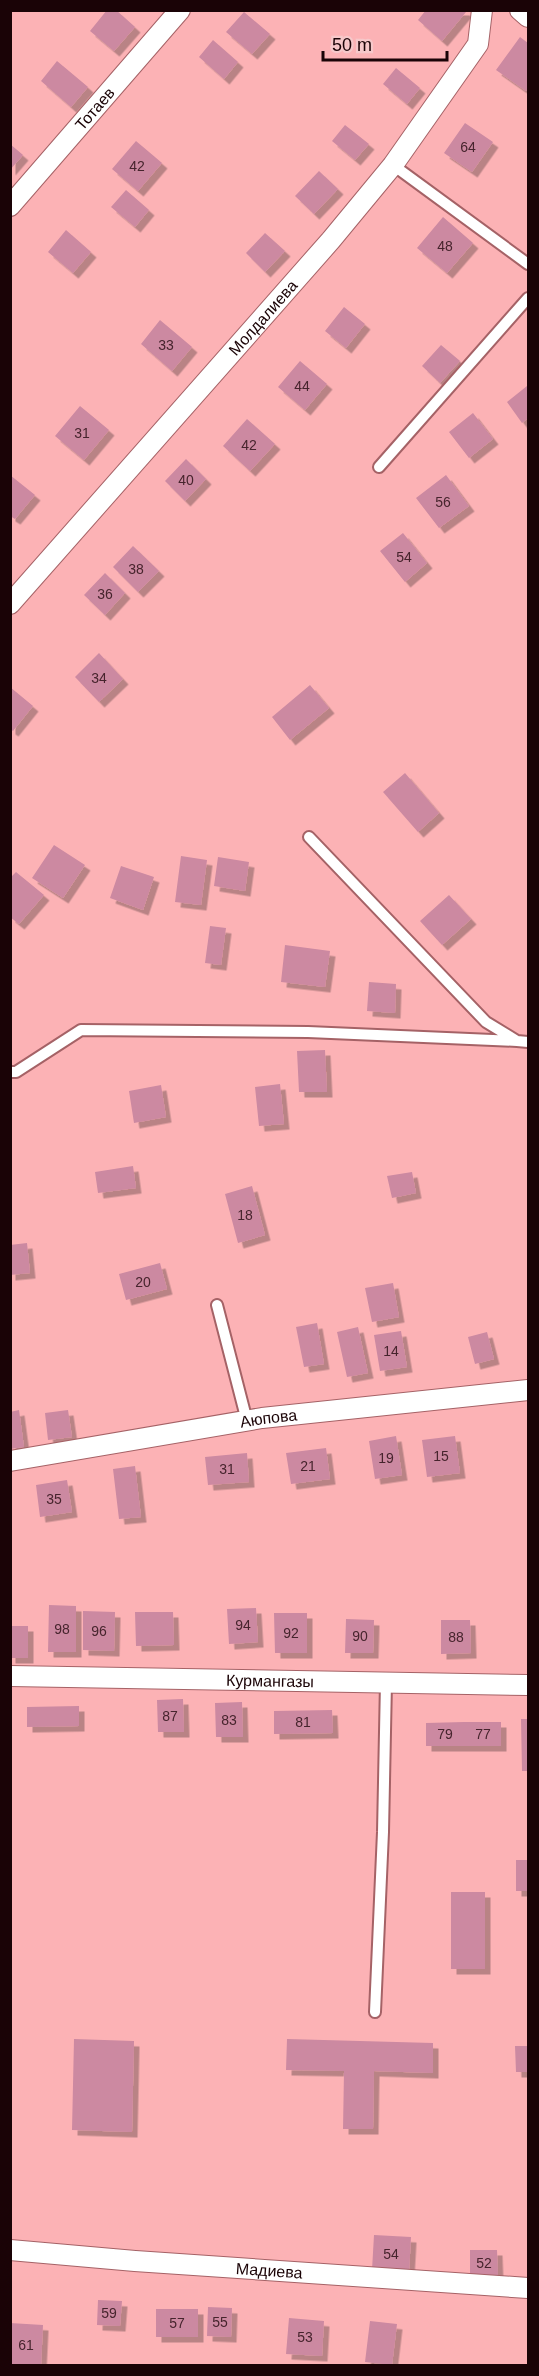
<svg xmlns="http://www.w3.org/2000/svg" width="539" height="2376" font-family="Helvetica,sans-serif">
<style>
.building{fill:#cc89a1;filter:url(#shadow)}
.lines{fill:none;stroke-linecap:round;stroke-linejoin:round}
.lane-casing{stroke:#a56266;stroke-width:14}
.street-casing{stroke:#a56266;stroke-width:22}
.lane{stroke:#fff;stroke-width:10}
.street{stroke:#fff;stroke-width:20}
.labels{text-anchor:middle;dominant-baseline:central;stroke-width:4.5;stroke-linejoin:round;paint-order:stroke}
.number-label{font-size:14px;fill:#46242d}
.street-label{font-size:16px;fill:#1a0306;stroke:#f6c8ca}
</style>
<defs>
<filter id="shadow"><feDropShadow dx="5.5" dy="5.5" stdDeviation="0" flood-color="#0004"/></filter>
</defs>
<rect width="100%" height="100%" fill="#fcb2b5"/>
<path class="building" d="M107,10H116L135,27L114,51L90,31Z
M426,10H464L466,12L442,41L418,20Z
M244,12L270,34L252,54L226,32Z
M520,37L528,43V88L526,91L496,70Z
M213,40L238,62L224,79L199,57Z
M57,61L88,87L71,107L41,81Z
M396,68L420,88L407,104L383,84Z
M465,123L493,142L472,172L444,153Z
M345,125L369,144L355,160L332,141Z
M136,141L162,163L138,191L112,169Z
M10,144L23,155L10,170Z
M319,171L338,189L314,214L295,196Z
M126,190L149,210L135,227L111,207Z
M443,217L473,243L447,273L417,248Z
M66,230L91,252L73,273L48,252Z
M265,233L285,251L265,272L246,253Z
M344,307L365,324L346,348L325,331Z
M160,320L192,347L172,371L141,344Z
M441,345L460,361L440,383L422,366Z
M300,361L327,384L305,410L278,387Z
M527,386L528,418L522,423L507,402Z
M80,406L109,430L84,460L55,436Z
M473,413L493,439L469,458L449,432Z
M247,419L275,444L250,471L223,446Z
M186,459L206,479L185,501L165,481Z
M10,475L35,495L15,519L10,516Z
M446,475L469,506L439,528L416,498Z
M403,533L427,563L405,582L380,551Z
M133,546L159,571L138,592L113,567Z
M105,573L125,593L105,615L84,595Z
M99,653L123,679L99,702L75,677Z
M310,685L329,708L290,740L272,717Z
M10,687L33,706L13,731L10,729Z
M405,773L439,813L418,832L383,792Z
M54,845L85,865L63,898L32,878Z
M181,856L207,860L201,905L175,902Z
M218,857L249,862L245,891L214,886Z
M121,866L154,877L143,910L110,898Z
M16,872L44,895L19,924L10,917V878Z
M449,895L471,919L442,945L420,921Z
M210,926L226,928L221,965L205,963Z
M285,945L330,951L325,987L281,982Z
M369,982L396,984L395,1013L367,1011Z
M325,1050L327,1092H299L297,1051Z
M280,1084L284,1124L259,1126L255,1087Z
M161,1085L166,1117L134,1123L129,1091Z
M133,1166L136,1188L98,1193L95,1172Z
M412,1172L416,1193L392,1198L387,1176Z
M252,1186L265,1235L238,1243L225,1194Z
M27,1243L30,1273L10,1275V1245Z
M160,1263L167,1289L126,1300L119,1274Z
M393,1283L399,1317L372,1322L365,1288Z
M317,1323L324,1364L304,1367L296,1327Z
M358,1327L368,1373L347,1377L337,1332Z
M401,1331L407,1367L380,1371L374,1335Z
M487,1332L494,1359L475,1364L468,1337Z
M19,1410L24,1447L10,1449V1412Z
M68,1410L72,1437L48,1440L45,1413Z
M396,1436L402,1475L375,1479L369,1441Z
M455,1436L460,1473L427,1477L422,1440Z
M326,1448L330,1479L291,1484L286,1453Z
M247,1453L249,1482L208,1485L205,1457Z
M135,1466L141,1517L119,1519L113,1469Z
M67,1480L72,1512L40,1517L36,1485Z
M49,1605L76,1606V1652H48Z
M256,1608L258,1642L229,1644L227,1609Z
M83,1611L115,1612L114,1651L83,1650Z
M135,1612H173L174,1645L136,1646Z
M274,1613H307V1653H275Z
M346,1619L374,1620L373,1653H345Z
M441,1620H470L471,1653L441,1654Z
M10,1626H28V1658H10Z
M183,1699L184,1732H158L157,1700Z
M242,1702L243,1737H216L215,1703Z
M79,1706V1726L27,1727V1707Z
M332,1710L333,1733L274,1734V1711Z
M521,1719H528V1771H522Z
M464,1722H501V1746H426V1723Z
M516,1860H528V1891H516Z
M451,1892H485V1969H451Z
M74,2039L134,2041L132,2132L72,2130Z
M287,2039L433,2043V2073L374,2071L373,2129H343L344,2071L286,2070Z
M515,2046H528V2072H516Z
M374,2235L411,2237L409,2272L372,2270Z
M470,2250H497L498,2276L470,2277Z
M98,2300L122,2301L120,2326L97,2325Z
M208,2307L232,2308L231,2337L207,2336Z
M156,2309H198V2337H156Z
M289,2318L324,2321L322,2356L286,2354Z
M370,2321L397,2324L392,2365L365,2362Z
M10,2323L43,2325L41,2366H10Z"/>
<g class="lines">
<g class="lane-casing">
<path id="lane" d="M393,165L528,264
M379,467L528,298
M309,837L486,1022L517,1041L528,1042
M10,1072H16L81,1030L308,1032L517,1041
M217,1305L247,1421
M375,2012L383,1832L386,1682"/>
</g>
<g class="street-casing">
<g id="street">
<path d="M520,10L528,17"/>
<path id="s1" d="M10,206L180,10"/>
<path id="s2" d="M10,604L331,240L393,165L478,44L482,10"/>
<path id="s3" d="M10,1461L262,1418L528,1390"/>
<path id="s4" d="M10,1676L528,1685"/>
<path id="s5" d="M10,2250L135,2261L528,2288"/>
</g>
</g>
<use href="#lane" class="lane"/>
<use href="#street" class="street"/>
</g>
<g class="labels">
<g class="number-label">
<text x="468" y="147">64</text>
<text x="137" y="166">42</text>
<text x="445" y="246">48</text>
<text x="166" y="345">33</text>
<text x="302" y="386">44</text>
<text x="82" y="433">31</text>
<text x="249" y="445">42</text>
<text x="186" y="480">40</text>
<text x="443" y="502">56</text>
<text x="404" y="557">54</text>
<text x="136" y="569">38</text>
<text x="105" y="594">36</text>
<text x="99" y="678">34</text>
<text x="245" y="1215">18</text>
<text x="143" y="1282">20</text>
<text x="391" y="1351">14</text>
<text x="441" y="1456">15</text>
<text x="386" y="1458">19</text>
<text x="308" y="1466">21</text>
<text x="227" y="1469">31</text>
<text x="54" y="1499">35</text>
<text x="243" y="1625">94</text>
<text x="62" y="1629">98</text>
<text x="99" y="1631">96</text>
<text x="291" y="1633">92</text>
<text x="360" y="1636">90</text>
<text x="456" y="1637">88</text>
<text x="170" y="1716">87</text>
<text x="229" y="1720">83</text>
<text x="303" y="1722">81</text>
<text x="445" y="1734">79</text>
<text x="483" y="1734">77</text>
<text x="391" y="2254">54</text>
<text x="484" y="2263">52</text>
<text x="109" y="2313">59</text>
<text x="220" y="2322">55</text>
<text x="177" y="2323">57</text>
<text x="305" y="2337">53</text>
<text x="26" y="2345">61</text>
</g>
<g class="street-label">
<text stroke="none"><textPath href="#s1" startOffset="129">Тотаев</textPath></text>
<text stroke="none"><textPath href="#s2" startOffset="382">Молдалиева</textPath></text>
<text stroke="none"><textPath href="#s3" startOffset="262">Аюпова</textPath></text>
<text stroke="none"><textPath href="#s4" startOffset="260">Курмангазы</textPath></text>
<text stroke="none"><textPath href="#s5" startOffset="260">Мадиева</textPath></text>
</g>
</g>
<rect width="539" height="2376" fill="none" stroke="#1a0306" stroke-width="24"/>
<path d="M323 51v9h124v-9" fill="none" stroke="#1a0306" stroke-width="3"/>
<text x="332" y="51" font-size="18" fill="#1a0306" stroke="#f6c8ca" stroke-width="4.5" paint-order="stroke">50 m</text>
</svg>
